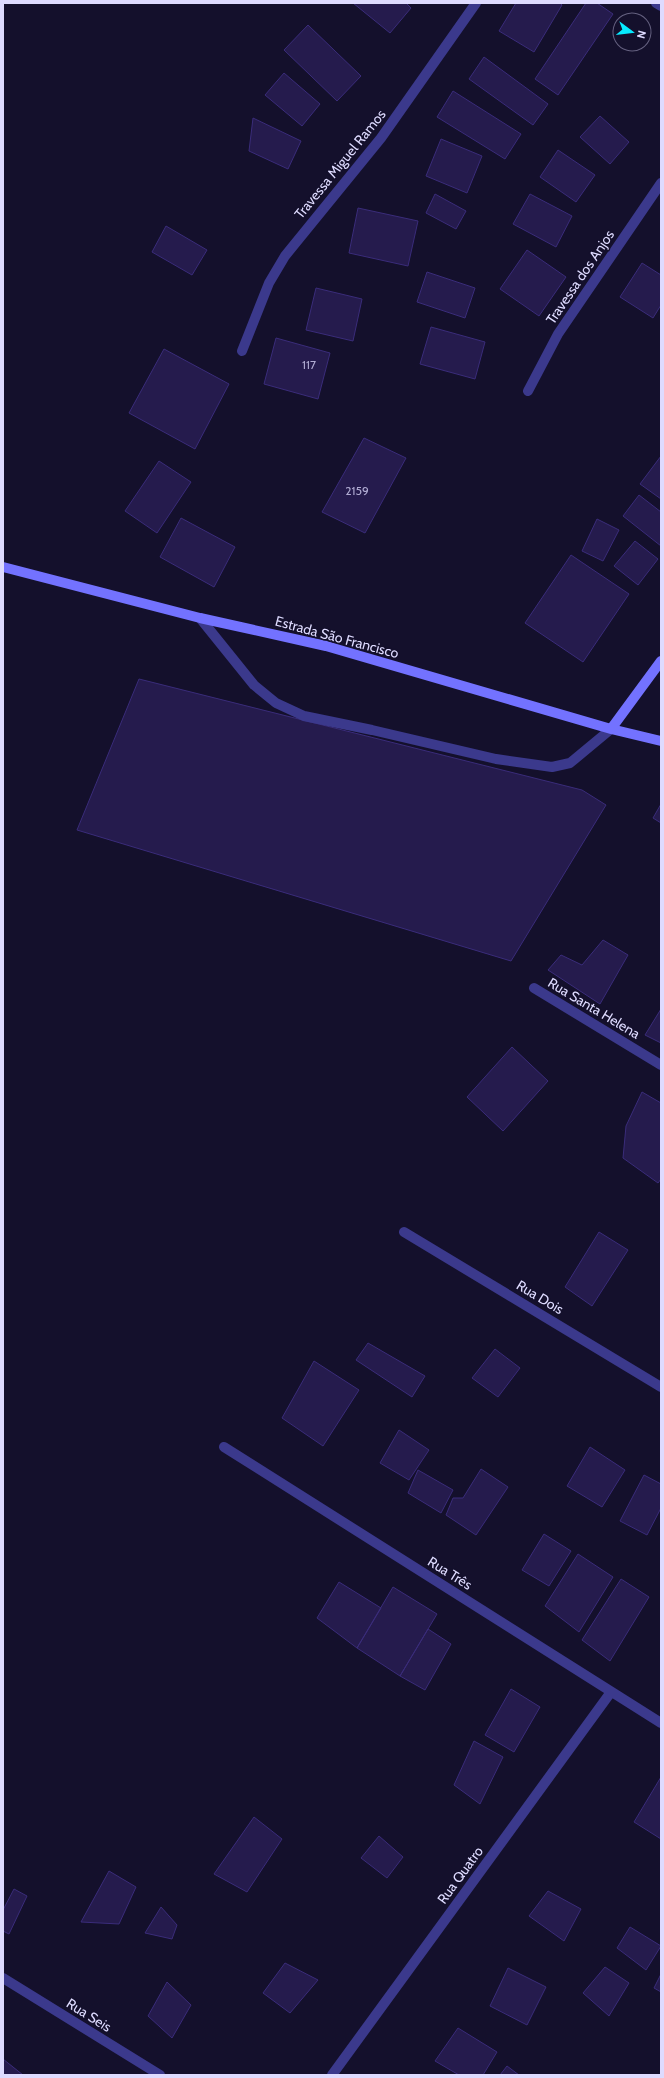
<svg xmlns="http://www.w3.org/2000/svg" width="664" height="2078" font-family="Cabin,sans-serif">
<style>
.building{fill:#251b4d;stroke:#3a2c7a}
.lines{fill:none;stroke-linecap:round;stroke-linejoin:round}
.lane{stroke:#3b398c;stroke-width:10}
.street{stroke:#3b398c;stroke-width:10}
.secondary{stroke:#7372ff;stroke-width:10}
.labels{text-anchor:middle;dominant-baseline:central;stroke-width:3;stroke-linejoin:round;paint-order:stroke}
.number-label{font-size:12px;fill:#b0abd2}
.street-label{font-size:14px;fill:#dedbff;stroke:#14102c}
</style>
<rect width="100%" height="100%" fill="#14102c"/>
<path class="building" d="M353,3H406L411,8L390,33Z
M516,3H560L562,5L534,52L499,31Z
M586,3H597L613,14L558,95L535,79Z
M308,25L361,76L337,101L284,50Z
M484,57L548,104L533,125L469,79Z
M284,73L320,104L302,126L265,95Z
M453,91L521,134L505,159L437,117Z
M600,116L629,142L610,164L580,137Z
M253,118L301,141L288,169L249,151Z
M441,139L482,156L467,193L426,176Z
M558,150L595,175L576,202L540,177Z
M435,194L466,211L456,229L426,213Z
M530,194L572,216L556,247L513,224Z
M358,208L418,221L408,266L349,253Z
M166,226L207,250L192,275L152,252Z
M527,250L566,277L539,316L500,289Z
M642,263L661,275V305L653,318L620,297Z
M427,272L475,288L465,318L417,302Z
M316,288L362,299L353,341L306,330Z
M431,327L485,342L475,379L420,364Z
M276,338L330,353L318,399L264,384Z
M164,349L229,384L195,449L129,413Z
M364,438L406,458L365,533L322,512Z
M661,456V499L640,484Z
M159,461L191,482L157,533L125,511Z
M639,495L661,512V546L623,516Z
M181,518L235,547L214,587L160,557Z
M597,519L619,530L603,561L582,551Z
M635,541L658,559L638,585L614,566Z
M571,555L629,594L583,662L525,623Z
M139,679L582,790L606,805L511,961L77,830Z
M661,804V823L653,818Z
M603,940L628,955L600,1004L548,970L561,955L582,965Z
M661,1009V1043L645,1035Z
M512,1047L548,1081L503,1131L467,1097Z
M642,1092L661,1103V1179L658,1183L623,1158L626,1126Z
M599,1232L628,1250L592,1306L565,1287Z
M368,1343L425,1376L412,1397L356,1360Z
M495,1349L520,1368L498,1397L472,1378Z
M314,1361L359,1390L323,1446L282,1418Z
M399,1430L429,1450L409,1480L380,1463Z
M590,1447L625,1470L602,1507L567,1486Z
M481,1469L508,1487L476,1535L446,1515L453,1498H463Z
M418,1470L453,1490L441,1513L408,1493Z
M644,1475L661,1484V1508L647,1535L620,1521Z
M544,1534L571,1551L549,1586L522,1570Z
M578,1554L613,1577L579,1632L545,1606Z
M621,1579L649,1597L610,1661L582,1640Z
M339,1582L381,1608L357,1648L317,1618Z
M393,1587L437,1614L400,1676L357,1648Z
M428,1629L451,1644L425,1690L400,1676Z
M511,1689L540,1707L514,1752L485,1735Z
M474,1741L503,1757L480,1804L454,1785Z
M661,1777V1839L634,1822Z
M254,1817L282,1839L247,1892L214,1874Z
M379,1836L403,1857L387,1878L361,1858Z
M109,1871L136,1887L119,1924L81,1922Z
M14,1889L27,1896L9,1934L3,1931V1910Z
M548,1891L581,1909L564,1941L529,1916Z
M161,1907L177,1925L172,1939L145,1933Z
M630,1927L661,1946L646,1970L617,1948Z
M285,1963L318,1980L290,2013L263,1993Z
M605,1967L629,1983L609,2016L583,1993Z
M508,1968L546,1987L527,2025L490,2006Z
M661,1974V1992L654,1988Z
M167,1982L191,2005L172,2038L148,2016Z
M458,2028L497,2052L483,2075H459L435,2061Z
M3,2059L23,2075H3Z
M507,2066L519,2075H500Z"/>
<g class="lines">
<path class="lane" d="M200,618L254,685L276,703L304,716L372,730L496,759L552,767L570,763L611,729"/>
<path class="street" d="M656,3L661,6
M242,351L269,283L285,256L381,138L476,3
M528,391L558,334L661,183
M534,988L661,1065
M404,1232L661,1387
M224,1447L661,1723
M3,1978L160,2075
M332,2075L611,1692"/>
<path class="secondary" d="M3,567L200,618L326,646L611,729L661,741
M611,729L661,661"/>
</g>
<g class="labels">
<g class="number-label">
<text x="309" y="364">117</text>
<text x="357" y="490">2159</text>
</g>
<g class="street-label">
<text transform="translate(340 164) rotate(-51)">Travessa Miguel Ramos</text>
<text transform="translate(580 277) rotate(-56)">Travessa dos Anjos</text>
<text transform="translate(337 637) rotate(15)">Estrada São Francisco</text>
<text transform="translate(594 1008) rotate(31)">Rua Santa Helena</text>
<text transform="translate(540 1297) rotate(31)">Rua Dois</text>
<text transform="translate(450 1573) rotate(32)">Rua Três</text>
<text transform="translate(460 1875) rotate(-54)">Rua Quatro</text>
<text transform="translate(89 2015) rotate(32)">Rua Seis</text>
</g>
</g>
<rect width="664" height="2078" fill="none" stroke="#dedbff" stroke-width="8"/>
<g transform="translate(632 32) rotate(105)"><circle r="19" fill="#14102c" stroke="#656180"/>
<path d="M0-3L7 15L0 10L-7 15Z" fill="#07eaff"/>
<text y="-6" font-size="11" font-weight="bold" text-anchor="middle" fill="#dedbff">N</text>
</g>
</svg>
